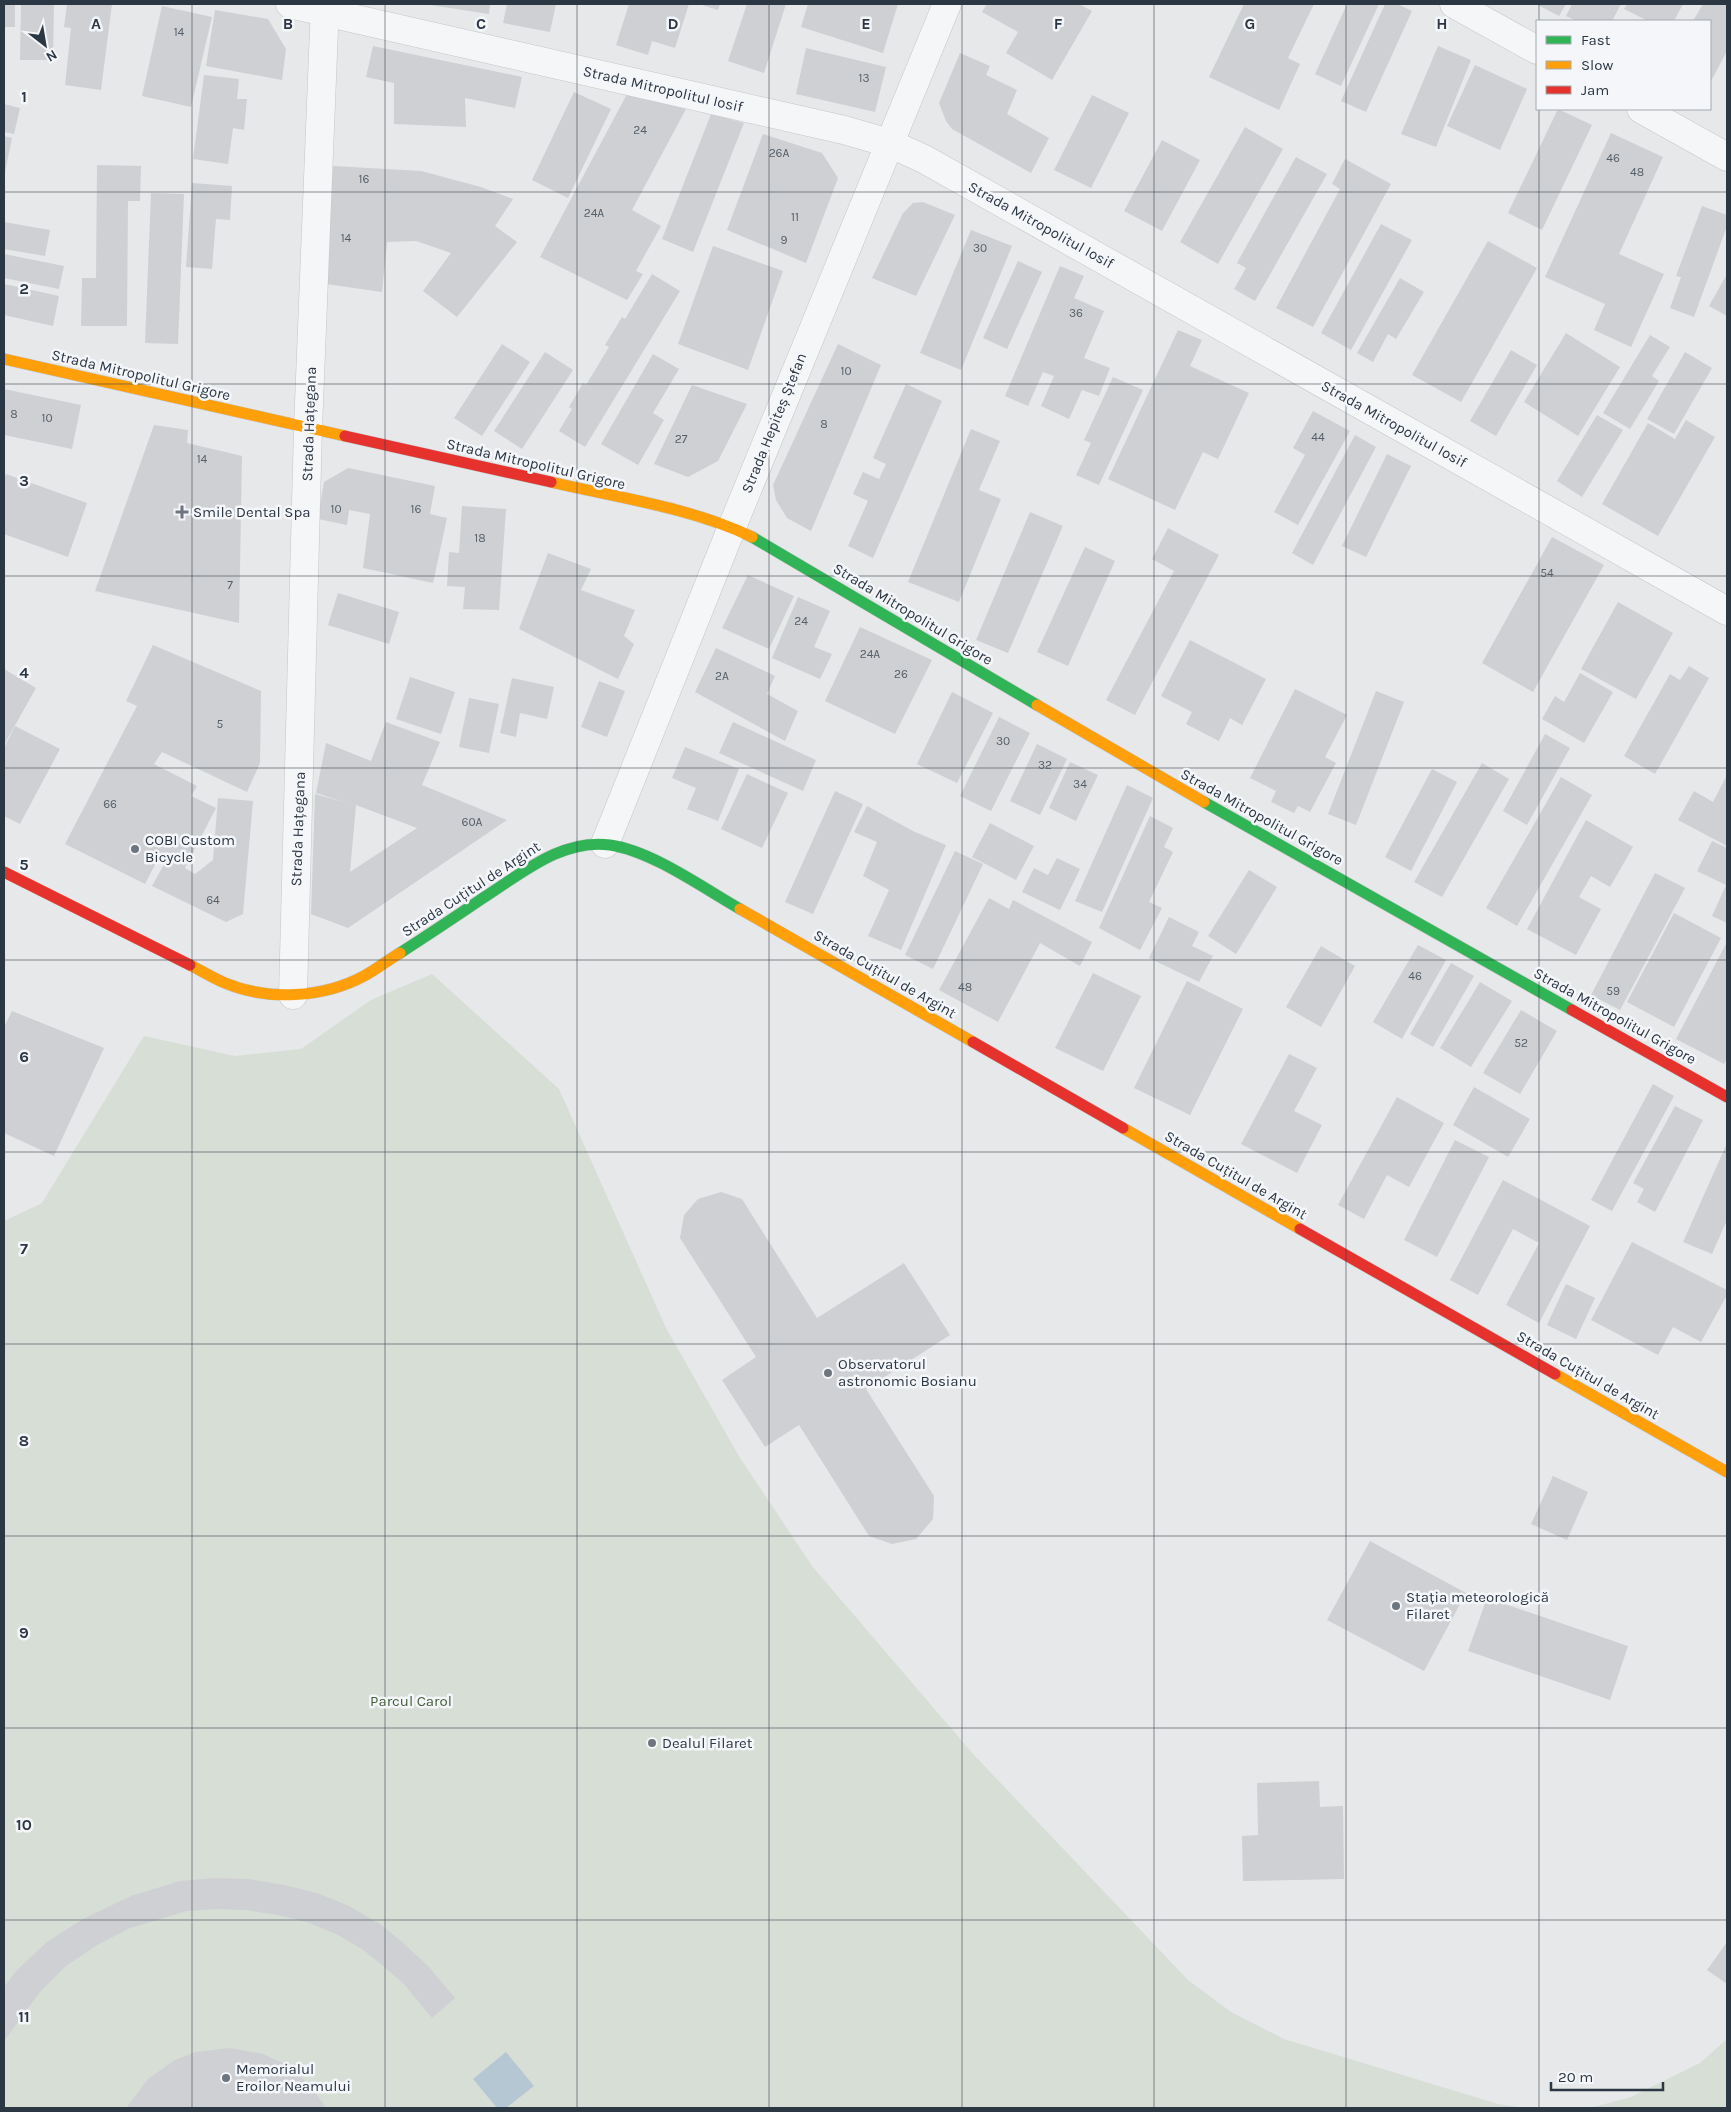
<svg xmlns="http://www.w3.org/2000/svg" width="1731" height="2112" font-family="Karla,sans-serif">
<style>
.green{fill:#d7ded6}
.water{fill:#b6c7d4}
.building{fill:#ced0d3;fill-rule:evenodd}
.lines{fill:none;stroke-linecap:round;stroke-linejoin:round}
.street-casing{stroke:#c4c6c8;stroke-width:29}
.fast-casing{stroke:#c4c6c8;stroke-width:12}
.slow-casing{stroke:#c4c6c8;stroke-width:12}
.jam-casing{stroke:#c4c6c8;stroke-width:12}
.street{stroke:#f5f6f7;stroke-width:28}
.fast{stroke:#30b455;stroke-width:11}
.slow{stroke:#ff9f0a;stroke-width:11}
.jam{stroke:#e5322d;stroke-width:11}
.grid{fill:none;stroke:#2c3744;stroke-width:1;stroke-opacity:0.55}
.poi-dot{fill:#6d757e;stroke:#f4f6f9;stroke-width:2}
.labels{text-anchor:middle;dominant-baseline:central;stroke-width:5;stroke-linejoin:round;paint-order:stroke}
.number-label{font-size:12px;fill:#555e68}
.street-label{font-size:15px;fill:#2c3744;stroke:#f4f6f9}
.poi-label{font-size:15px;fill:#2c3744;stroke:#f4f6f9;text-anchor:start}
.park-label{font-size:15px;fill:#455f3a;stroke:#f4f6f9}
.grid-label{font-size:16px;text-anchor:middle;font-weight:bold;fill:#2c3744;stroke:#f4f6f9;stroke-width:5;stroke-linejoin:round;paint-order:stroke}
</style>
<rect width="100%" height="100%" fill="#e6e8ea"/>
<path class="green" d="M432,974L559,1089L666,1328L740,1458L812,1566L973,1754L1188,1980L1231,2012L1284,2039L1498,2104L1524,2108H4V1221L42,1203L144,1036L235,1056L301,1049L371,1000Z
M1727,2039V2108H1590L1631,2097L1700,2063Z"/>
<path class="water" d="M506,2052L534,2086L506,2108H497L473,2079Z"/>
<path class="building" d="M4,4H15V27H4Z
M21,4H54L53,60H20Z
M67,4H112L101,90L65,85L71,28L64,27Z
M424,4H490L489,14Z
M507,4H556L550,32L503,23Z
M629,4H689L675,48L652,41L648,55L616,45Z
M699,4H720L718,10Z
M747,4H786L764,73L728,61Z
M808,4H898L883,53L801,27Z
M987,4H1079L1092,11L1052,80L1006,53L1018,32L982,12Z
M1244,4H1314L1288,58L1300,64L1279,110L1209,77Z
M1347,4H1379L1341,86L1315,74Z
M1385,4H1397L1412,11L1366,112L1341,101Z
M1536,4H1566L1559,16Z
M1572,4H1621L1612,21H1577L1566,16Z
M1627,4H1683L1674,21H1648L1624,9Z
M1703,4H1727V51L1710,83V21H1693Z
M162,6L212,17L191,107L142,96Z
M215,10L268,19L286,49L282,80L206,66Z
M373,46L522,77L515,108L465,98L466,127L394,124V83L366,77Z
M1438,46L1471,60L1436,147L1401,134Z
M806,48L886,67L875,112L796,94Z
M960,53L990,66L986,75L1017,90L1007,114L1049,138L1031,173L952,129L946,121L939,103Z
M1475,65L1527,89L1500,150L1447,126Z
M204,75L239,79L237,99H247L244,130L233,128L228,164L193,159Z
M574,92L611,109L568,198L532,180Z
M627,94L686,109L632,210L661,226L636,271L643,274L627,300L540,257Z
M1092,95L1129,113L1091,188L1054,170Z
M4,104L20,108L14,134L4,132Z
M1558,109L1592,125L1542,230L1508,213Z
M711,114L744,123L693,252L662,239Z
M1245,127L1283,149L1218,264L1180,242Z
M1611,133L1663,157L1619,254L1664,274L1631,347L1594,330L1605,304L1545,277Z
M763,134L822,153L838,178L806,263L727,230Z
M4,136L12,138L5,172L4,171Z
M1162,140L1200,160L1162,231L1124,211Z
M1296,157L1327,174L1255,301L1234,289L1246,268L1237,263Z
M1345,159L1391,184L1313,327L1276,308L1340,189L1332,184Z
M97,165L141,166L140,201H128L127,326H81L82,278H96Z
M333,166L421,171L481,187L513,199L495,226L517,242L457,317L423,291L451,253L416,241L387,242L382,292L326,284Z
M192,183L232,186L230,220L216,219L212,269L186,267Z
M151,193L184,194L178,344L145,343Z
M923,202L955,215L916,296L872,278L903,213L913,203Z
M1702,206L1727,215V226L1694,317L1670,308L1681,277L1676,276Z
M4,222L50,230L45,256L4,249Z
M1381,224L1412,240L1351,350L1321,333Z
M971,230L1012,246L961,370L920,353Z
M1488,241L1537,268L1461,402L1412,375Z
M713,246L783,271L748,370L678,344Z
M4,254L64,266L59,289L4,278Z
M1018,261L1042,272L1007,349L983,338Z
M1060,266L1084,276L1074,298L1104,311L1084,358L1110,368L1099,396L1082,390L1069,419L1041,406L1054,376L1043,372L1028,406L1005,396Z
M652,274L680,291L585,447L559,431L572,409L569,407L583,383L586,385L609,347L605,345L622,317L625,319Z
M1727,274V316L1709,306Z
M1400,278L1424,292L1396,339L1388,334L1373,362L1357,353Z
M4,284L59,296L53,326L4,315Z
M1178,330L1202,340L1190,366L1249,393L1218,459L1203,452L1175,510L1108,479Z
M1566,333L1620,367L1578,436L1524,402Z
M1650,335L1670,347L1652,376L1659,381L1630,429L1603,413Z
M502,344L530,362L482,436L454,418Z
M838,344L881,365L811,531L787,518L776,500L773,485Z
M1511,350L1537,365L1496,436L1470,421Z
M545,352L573,370L522,449L494,431Z
M1685,352L1712,368L1674,434L1647,419Z
M653,354L679,369L653,413L664,420L638,465L601,444Z
M1113,377L1143,390L1099,485L1076,475L1091,443L1084,440Z
M906,384L942,401L873,558L848,546L868,501L853,494L863,472L879,479L886,464L873,458Z
M692,385L747,404L718,461L688,477L654,464Z
M4,389L81,405L72,449L4,435Z
M1313,411L1350,431L1298,525L1274,512L1305,455L1293,448Z
M1597,415L1623,430L1582,497L1557,481Z
M1686,420L1715,437L1658,536L1602,504L1648,423L1675,439Z
M154,425L188,430L187,443L242,456L239,623L95,591Z
M971,429L1000,441L979,490L1001,499L959,602L908,582Z
M1355,435L1376,447L1313,565L1292,553Z
M1387,454L1411,466L1366,557L1342,546Z
M348,468L435,486L430,514L447,518L433,583L363,568L370,514L349,510L347,525L318,519L324,482Z
M6,474L87,503L68,557L4,534V480Z
M462,506L506,509L499,610L463,609L465,587L447,586L449,552L459,553Z
M1030,512L1063,526L1008,653L976,640Z
M1168,528L1219,555L1135,715L1106,700L1174,571L1152,559Z
M1552,537L1604,565L1533,692L1482,663Z
M1085,547L1115,561L1068,666L1037,652Z
M548,553L591,569L581,590L635,610L624,636L634,644L618,679L519,629Z
M748,575L794,596L769,649L722,628Z
M338,593L399,612L389,644L328,625Z
M798,597L830,611L814,647L832,654L820,679L772,658Z
M1618,602L1673,633L1636,699L1581,669Z
M860,627L932,660L895,734L825,701Z
M1190,640L1266,679L1242,725L1230,718L1219,741L1186,724L1192,712L1161,696Z
M153,645L261,691L260,763L247,792L162,752L154,764L197,786L191,796L216,808L185,868L195,874L213,860L218,798L253,801L243,914L226,922L152,886L167,859L160,855L145,884L65,844L137,706L126,701Z
M716,648L775,676L767,694L798,711L785,741L695,692Z
M1689,666L1709,678L1655,774L1624,756L1670,674L1680,680Z
M4,669L36,688L4,745Z
M1580,673L1613,692L1584,743L1542,719L1555,696L1564,702Z
M410,677L455,692L441,734L396,719Z
M512,678L554,687L547,719L520,713L516,737L500,733Z
M599,681L625,691L607,737L581,727Z
M1295,689L1347,715L1325,757L1336,763L1310,812L1298,806L1294,813L1271,802L1276,791L1250,778Z
M1376,691L1404,702L1356,825L1328,814Z
M952,692L993,713L957,783L917,764Z
M469,698L499,704L489,753L459,747Z
M999,717L1030,733L991,811L960,796Z
M386,722L440,742L422,785L507,820L348,928L311,914L315,794L347,803L316,793L326,743L371,761ZM356,805L417,828L350,872Z
M733,722L816,760L803,791L719,753Z
M15,726L60,749L20,824L4,816V748Z
M1545,734L1570,748L1527,825L1503,811Z
M1037,744L1067,759L1040,815L1010,801Z
M685,747L739,769L718,821L687,809L696,788L672,778Z
M1070,762L1098,775L1076,821L1049,808Z
M1482,763L1509,779L1442,897L1414,882Z
M1432,769L1457,782L1411,871L1385,857Z
M747,774L788,793L762,848L721,829Z
M1727,775V846L1678,820L1694,791L1713,802Z
M1561,777L1592,795L1517,926L1486,908Z
M1127,785L1153,798L1102,912L1075,901Z
M835,791L863,804L813,914L785,902Z
M867,806L915,832L946,845L901,950L868,936L889,890L863,876L877,842L854,832Z
M1150,816L1173,828L1164,847L1173,852L1149,902L1162,908L1140,950L1099,928Z
M1586,820L1633,847L1610,887L1591,876L1579,897L1601,909L1576,955L1527,929Z
M990,823L1034,846L1016,880L972,857Z
M1712,841L1727,848V923L1712,916L1726,885L1697,871Z
M955,851L983,864L933,969L905,955Z
M1057,858L1080,869L1060,910L1022,892L1034,868L1048,875Z
M1249,870L1277,887L1236,954L1208,936Z
M1655,873L1685,888L1620,1010L1591,995Z
M989,898L1009,909L1013,900L1092,942L1080,966L1040,943L998,1022L939,990Z
M1674,913L1721,938L1674,1027L1627,1002Z
M1169,917L1199,932L1192,946L1213,956L1199,982L1149,958Z
M1727,942V1058L1724,1064L1676,1039Z
M1418,945L1446,960L1402,1039L1373,1022Z
M1321,946L1355,966L1321,1027L1286,1007Z
M1451,963L1474,976L1433,1047L1410,1034Z
M1093,973L1141,996L1103,1071L1055,1048Z
M1187,981L1243,1009L1190,1115L1134,1088Z
M1480,982L1512,1001L1471,1067L1440,1048Z
M1521,1010L1557,1031L1520,1094L1483,1073Z
M12,1011L104,1048L54,1156L4,1133V1027Z
M1289,1054L1317,1068L1294,1111L1322,1125L1297,1173L1241,1144Z
M1653,1084L1674,1096L1612,1211L1591,1200Z
M1474,1087L1530,1119L1508,1157L1453,1125Z
M1397,1097L1444,1123L1409,1187L1387,1175L1364,1219L1338,1205Z
M1675,1106L1703,1120L1655,1212L1637,1202L1644,1189L1633,1183Z
M1455,1140L1489,1157L1437,1257L1404,1240Z
M1727,1143V1220L1712,1254L1683,1242Z
M1503,1180L1590,1226L1539,1323L1506,1305L1539,1243L1513,1229L1478,1295L1450,1280Z
M721,1192L742,1199L817,1318L904,1263L950,1335L866,1389L934,1496L933,1519L916,1539L892,1544L869,1536L799,1425L765,1447L722,1380L756,1357L680,1238L684,1215L698,1199Z
M1632,1242L1727,1290V1295L1701,1342L1673,1327L1658,1355L1591,1320Z
M1566,1284L1595,1298L1576,1339L1547,1325Z
M1553,1476L1588,1492L1567,1540L1531,1524Z
M1370,1541L1466,1593L1424,1671L1327,1620Z
M1487,1598L1628,1646L1610,1700L1468,1651Z
M1319,1781L1320,1807L1343,1806L1344,1879L1243,1881L1242,1836L1258,1835L1257,1783Z
M214,1878L248,1879L284,1885L317,1893L349,1906L380,1924L402,1942L429,1967L455,1998L432,2018L404,1984L382,1965L362,1949L336,1934L307,1922L278,1915L246,1910L217,1909L187,1911L130,1928L97,1945L66,1966L39,1993L4,2041V1987L17,1970L47,1942L83,1919L131,1896L180,1881Z
M1727,1942V1984L1707,1970Z
M230,2048L263,2054L284,2064L310,2085L326,2108H126L148,2079L175,2060L196,2052Z"/>
<g class="lines">
<g class="street-casing">
<path id="street" d="M290,4L844,130L889,143L924,159L1727,611
M1454,4L1537,50
M1641,109L1727,157
M605,844L732,527L947,4
M293,995L308,428L325,4"/>
</g>
<g class="fast-casing">
<path id="fast" d="M752,537L1037,705
M1204,802L1572,1010
M400,953C428,935 455,917 483,898C521,874 562,838 610,845C652,851 703,888 740,909"/>
</g>
<g class="slow-casing">
<path id="slow" d="M4,359L345,436
M551,482C615,497 693,508 752,537
M1037,705L1204,802
M740,909L973,1042
M190,965C202,971 213,978 225,983C268,1001 323,998 364,976C377,969 388,960 400,953
M1123,1128L1300,1229
M1555,1374L1727,1472"/>
</g>
<g class="jam-casing">
<path id="jam" d="M345,436L551,482
M4,872L190,965
M1572,1010L1727,1097
M973,1042L1123,1128
M1300,1229L1555,1374"/>
</g>
<use href="#street" class="street"/>
<use href="#fast" class="fast"/>
<use href="#slow" class="slow"/>
<use href="#jam" class="jam"/>
</g>
<path class="grid" d="M192,4V2108M385,4V2108M577,4V2108M769,4V2108M962,4V2108M1154,4V2108M1346,4V2108M1539,4V21M1539,109V2108M4,192H1727M4,384H1727M4,576H1727M4,768H1727M4,960H1727M4,1152H1727M4,1344H1727M4,1536H1727M4,1728H1727M4,1920H1727"/>
<g class="poi-dot">
<path d="M179.5 504.5h5v5h5v5h-5v5h-5v-5h-5v-5h5z"/>
<circle cx="135" cy="849" r="5"/>
<circle cx="828" cy="1373" r="5"/>
<circle cx="1396" cy="1606" r="5"/>
<circle cx="652" cy="1743" r="5"/>
<circle cx="226" cy="2078" r="5"/>
</g>
<g class="labels">
<g class="number-label">
<text x="179" y="32">14</text>
<text x="864" y="78">13</text>
<text x="640" y="130">24</text>
<text x="779" y="153">26A</text>
<text x="1613" y="158">46</text>
<text x="1637" y="172">48</text>
<text x="364" y="179">16</text>
<text x="594" y="213">24A</text>
<text x="795" y="217">11</text>
<text x="346" y="238">14</text>
<text x="784" y="240">9</text>
<text x="980" y="248">30</text>
<text x="1076" y="313">36</text>
<text x="846" y="371">10</text>
<text x="14" y="414">8</text>
<text x="47" y="418">10</text>
<text x="824" y="424">8</text>
<text x="1318" y="437">44</text>
<text x="681" y="439">27</text>
<text x="202" y="459">14</text>
<text x="336" y="509">10</text>
<text x="416" y="509">16</text>
<text x="480" y="538">18</text>
<text x="1547" y="573">54</text>
<text x="230" y="585">7</text>
<text x="801" y="621">24</text>
<text x="870" y="654">24A</text>
<text x="901" y="674">26</text>
<text x="722" y="676">2A</text>
<text x="220" y="724">5</text>
<text x="1003" y="741">30</text>
<text x="1045" y="765">32</text>
<text x="1080" y="784">34</text>
<text x="110" y="804">66</text>
<text x="472" y="822">60A</text>
<text x="213" y="900">64</text>
<text x="1415" y="976">46</text>
<text x="965" y="987">48</text>
<text x="1613" y="991">59</text>
<text x="1521" y="1043">52</text>
</g>
<g class="street-label">
<text transform="translate(663 89) rotate(13)">Strada Mitropolitul Iosif</text>
<text transform="translate(1041 225) rotate(29)">Strada Mitropolitul Iosif</text>
<text transform="translate(141 375) rotate(13)">Strada Mitropolitul Grigore</text>
<text transform="translate(774 423) rotate(-68)">Strada Hepiteș Ștefan</text>
<text transform="translate(309 424) rotate(-88)">Strada Hațegana</text>
<text transform="translate(1394 424) rotate(29)">Strada Mitropolitul Iosif</text>
<text transform="translate(536 464) rotate(13)">Strada Mitropolitul Grigore</text>
<text transform="translate(913 614) rotate(31)">Strada Mitropolitul Grigore</text>
<text transform="translate(1262 817) rotate(29)">Strada Mitropolitul Grigore</text>
<text transform="translate(298 829) rotate(-88)">Strada Hațegana</text>
<text transform="translate(471 889) rotate(-33)">Strada Cuțitul de Argint</text>
<text transform="translate(885 974) rotate(30)">Strada Cuțitul de Argint</text>
<text transform="translate(1615 1016) rotate(29)">Strada Mitropolitul Grigore</text>
<text transform="translate(1236 1175) rotate(30)">Strada Cuțitul de Argint</text>
<text transform="translate(1588 1375) rotate(30)">Strada Cuțitul de Argint</text>
</g>
<g class="poi-label">
<text x="193" y="512">Smile Dental Spa</text>
<text x="145" y="840">COBI Custom<tspan x="145" dy="17">Bicycle</tspan></text>
<text x="838" y="1364">Observatorul<tspan x="838" dy="17">astronomic Bosianu</tspan></text>
<text x="1406" y="1597">Stația meteorologică<tspan x="1406" dy="17">Filaret</tspan></text>
<text x="662" y="1743">Dealul Filaret</text>
<text x="236" y="2069">Memorialul<tspan x="236" dy="17">Eroilor Neamului</tspan></text>
</g>
<g class="park-label">
<text x="411" y="1701">Parcul Carol</text>
</g>
</g>
<g class="grid-label">
<text x="96" y="29">A</text>
<text x="288" y="29">B</text>
<text x="481" y="29">C</text>
<text x="673" y="29">D</text>
<text x="866" y="29">E</text>
<text x="1058" y="29">F</text>
<text x="1250" y="29">G</text>
<text x="1442" y="29">H</text>
<text x="24" y="102">1</text>
<text x="24" y="294">2</text>
<text x="24" y="486">3</text>
<text x="24" y="678">4</text>
<text x="24" y="870">5</text>
<text x="24" y="1062">6</text>
<text x="24" y="1254">7</text>
<text x="24" y="1446">8</text>
<text x="24" y="1638">9</text>
<text x="24" y="1830">10</text>
<text x="24" y="2022">11</text>
</g>
<rect width="1731" height="2112" fill="none" stroke="#2c3744" stroke-width="10"/>
<rect x="1536" y="20" width="175" height="90" fill="#f4f6f9" stroke="#a4aab1"/>
<rect x="1546" y="36" width="25" height="8" fill="#30b455" stroke="#a4aab1"/>
<text x="1581" y="45" font-size="15" fill="#2c3744">Fast</text>
<rect x="1546" y="61" width="25" height="8" fill="#ff9f0a" stroke="#a4aab1"/>
<text x="1581" y="70" font-size="15" fill="#2c3744">Slow</text>
<rect x="1546" y="86" width="25" height="8" fill="#e5322d" stroke="#a4aab1"/>
<text x="1581" y="95" font-size="15" fill="#2c3744">Jam</text>
<g transform="translate(45 45) rotate(149)" stroke="#f4f6f9" stroke-width="4" paint-order="stroke">
<path d="M0-4L9 19L0 12L-9 19Z" fill="#2c3744"/>
<text y="-8" font-size="14" font-weight="bold" text-anchor="middle" fill="#2c3744">N</text>
</g>
<path d="M1551 2082v8h112v-8" fill="none" stroke="#2c3744" stroke-width="2.5"/>
<text x="1558" y="2082" font-size="15" fill="#2c3744" stroke="#f4f6f9" stroke-width="4" paint-order="stroke">20 m</text>
</svg>
